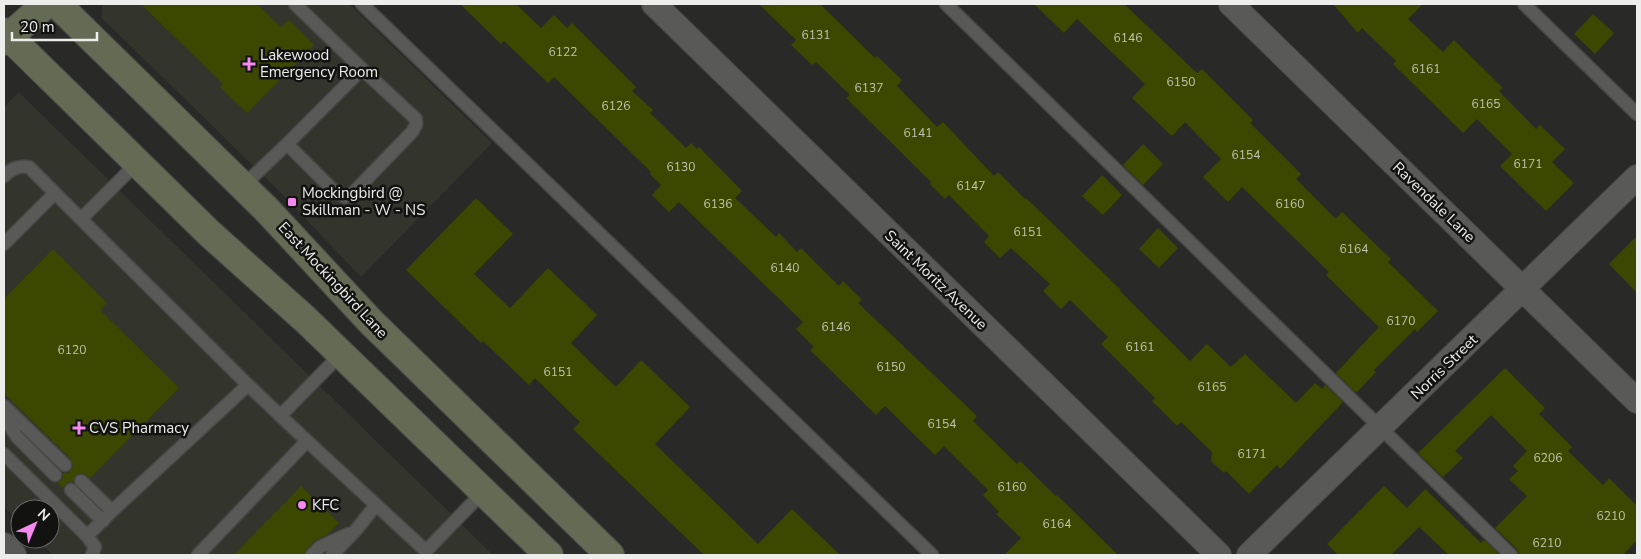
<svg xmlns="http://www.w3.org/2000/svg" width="1641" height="559" font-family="'Nunito Sans',sans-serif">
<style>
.built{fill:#33352d}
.building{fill:#3c4700}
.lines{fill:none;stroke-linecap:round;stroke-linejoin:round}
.service-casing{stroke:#474745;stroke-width:15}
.minor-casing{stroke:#474745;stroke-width:26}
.secondary-casing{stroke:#474745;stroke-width:30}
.service{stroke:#595a57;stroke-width:12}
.minor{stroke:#595a57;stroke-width:24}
.secondary{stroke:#646a53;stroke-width:28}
.poi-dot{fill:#f589ef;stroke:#121211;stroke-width:2}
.labels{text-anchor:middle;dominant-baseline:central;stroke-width:5;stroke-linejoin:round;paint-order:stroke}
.number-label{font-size:12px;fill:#c1c4b0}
.poi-label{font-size:15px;fill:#ededeb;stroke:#121211;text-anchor:start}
.street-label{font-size:15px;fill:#ededeb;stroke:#121211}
</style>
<rect width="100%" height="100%" fill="#292a27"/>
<path class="built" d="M102,4H349L492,143L361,277L278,190L102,18Z
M19,92L37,110L493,555H53L36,539H50V509H20V523L4,507V107Z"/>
<path class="building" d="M141,4H257L281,27L289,20L314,45L247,113L220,87L223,84Z
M460,4H516L541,28L554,15L567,28L572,23L636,87L632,91L653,110L650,113L686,148L691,143L697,149L699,147L742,191L735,198L776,237L779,233L797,252L801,248L839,286L843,281L862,300L858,303L977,416L973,421L1017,464L1020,461L1056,496L1057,495L1118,555H1004L1021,538L996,514L999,512L983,495L988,490L944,446L935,455L885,406L876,415L810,350L814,347L796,329L803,322L679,202L669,212L652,195L661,185L650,174L651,172L554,77L548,83L504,41L501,44Z
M759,4H820L875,58L877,56L902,80L897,86L937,127L943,122L994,176L998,172L1025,199L1026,198L1121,290L1120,291L1190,361L1207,344L1231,367L1245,354L1296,403L1315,383L1322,389L1325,385L1343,402L1280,469L1277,465L1249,494L1226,471L1224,473L1211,461L1212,452L1181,422L1177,426L1152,401L1155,398L1101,344L1108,337L1070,300L1061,309L1043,291L1050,284L1011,248L1000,258L984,242L989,236L949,195L945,199L930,184L931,182L846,98L850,95L816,62L812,65L791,45L796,40Z
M1034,4H1124L1197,73L1202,69L1253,120L1250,123L1301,174L1296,179L1336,219L1342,212L1391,259L1388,262L1438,311L1417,332L1415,329L1374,370L1376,372L1357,392L1354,391L1336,373L1379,327L1326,275L1329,272L1242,187L1228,202L1203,177L1221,159L1185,122L1172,136L1132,98L1145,84L1077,19L1064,33Z
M1333,4H1423L1408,19L1443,52L1454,40L1503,88L1499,91L1536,129L1540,125L1565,149L1552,162L1574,183L1546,211L1500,166L1512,154L1477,119L1463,133L1393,64L1396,61L1362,28L1358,33Z
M1593,14L1614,33L1595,54L1574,34Z
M1143,144L1163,164L1143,185L1123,165Z
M1102,175L1122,195L1103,215L1082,196Z
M476,198L513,234L474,274L510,308L548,268L597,315L571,343L594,366L616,387L641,360L690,407L655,444L758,544L792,509L840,555H704L573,429L580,422L535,378L529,385L483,341L481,343L406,270Z
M1158,228L1178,248L1159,268L1139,249Z
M1637,236V293L1609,264Z
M53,249L107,303L100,310L179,388L90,478L83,473H78L75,476L73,482H68L63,488L58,483L63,478V473H68L71,470L73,466L71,459L4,393V299Z
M1505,368L1545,408L1539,414L1572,447L1568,451L1603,485L1609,478L1637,506V540L1623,555H1519L1517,549L1495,528L1527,496L1509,479L1518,471L1513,466L1527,451L1491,415L1455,451L1463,458L1443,477L1418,453Z
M301,486L339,523L328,534L314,541L306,550L304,555H234Z
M1384,486L1407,508L1425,489L1481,543L1484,540L1500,555H1449L1419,527L1391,555H1338L1327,544Z"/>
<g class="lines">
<g class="service-casing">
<path id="service" d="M362,4L932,555
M946,4L1511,555
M1524,4L1637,114
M287,144L336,193L345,197L353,193L412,132L416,125V119L362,69
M4,176C12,168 18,166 29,167L81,219L137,163
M243,186L287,144L362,69L295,4
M81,219L248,385L112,511L87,536L95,547L92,555
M4,244L55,193
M4,406L65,465
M280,416L341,354
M4,417L17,437L55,475
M307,441L426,551L483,492
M4,454L87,536
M81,481L112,511
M71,490L103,521
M198,555L307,441L248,385
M312,555L320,547L348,534
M332,555L356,530L376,505"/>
</g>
<g class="minor-casing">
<path id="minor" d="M654,4L1219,555
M1231,4L1637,401
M4,545L14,555
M1249,555L1637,177"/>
</g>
<g class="secondary-casing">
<path id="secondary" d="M57,4L267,210L371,322L610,555
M4,32L209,233L306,320L549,555
M4,41L46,4"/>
</g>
<use href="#service" class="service"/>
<use href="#minor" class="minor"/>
<use href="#secondary" class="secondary"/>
</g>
<g class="poi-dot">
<path d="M246.5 56.5h5v5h5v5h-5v5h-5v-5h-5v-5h5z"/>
<rect x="287" y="197" width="10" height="10" rx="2.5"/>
<path d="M76.5 420.5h5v5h5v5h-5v5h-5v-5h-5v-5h5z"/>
<circle cx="302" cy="505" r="5"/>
</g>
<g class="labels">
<g class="number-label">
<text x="816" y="35">6131</text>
<text x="1128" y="38">6146</text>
<text x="563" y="52">6122</text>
<text x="1426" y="69">6161</text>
<text x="1181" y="82">6150</text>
<text x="869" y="88">6137</text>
<text x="1486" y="104">6165</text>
<text x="616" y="106">6126</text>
<text x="918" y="133">6141</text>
<text x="1246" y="155">6154</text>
<text x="1528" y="164">6171</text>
<text x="681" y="167">6130</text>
<text x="971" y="186">6147</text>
<text x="718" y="204">6136</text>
<text x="1290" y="204">6160</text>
<text x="1028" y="232">6151</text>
<text x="1354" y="249">6164</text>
<text x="785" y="268">6140</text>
<text x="1401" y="321">6170</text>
<text x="836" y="327">6146</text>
<text x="1140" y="347">6161</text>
<text x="72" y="350">6120</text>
<text x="891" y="367">6150</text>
<text x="558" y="372">6151</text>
<text x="1212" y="387">6165</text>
<text x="942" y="424">6154</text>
<text x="1252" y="454">6171</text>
<text x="1548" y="458">6206</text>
<text x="1012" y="487">6160</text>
<text x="1611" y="516">6210</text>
<text x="1057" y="524">6164</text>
<text x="1547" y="543">6210</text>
</g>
<g class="poi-label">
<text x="260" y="55">Lakewood<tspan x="260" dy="17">Emergency Room</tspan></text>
<text x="302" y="193">Mockingbird @<tspan x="302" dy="17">Skillman - W - NS</tspan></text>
<text x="89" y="428">CVS Pharmacy</text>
<text x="312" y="505">KFC</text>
</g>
<g class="street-label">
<text transform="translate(1434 202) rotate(44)">Ravendale Lane</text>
<text transform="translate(333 280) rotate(47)">East Mockingbird Lane</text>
<text transform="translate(936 280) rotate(44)">Saint Moritz Avenue</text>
<text transform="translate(1444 367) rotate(-44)">Norris Street</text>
</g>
</g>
<rect width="1641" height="559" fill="none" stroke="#ededeb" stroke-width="10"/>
<g transform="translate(35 524) rotate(44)"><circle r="24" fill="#121211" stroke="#6a6a68"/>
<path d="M0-4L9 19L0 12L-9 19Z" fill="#f589ef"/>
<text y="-8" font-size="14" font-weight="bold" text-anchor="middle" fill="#ededeb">N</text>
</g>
<path d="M12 32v8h85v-8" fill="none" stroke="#ededeb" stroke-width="2.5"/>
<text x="20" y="32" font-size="15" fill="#ededeb" stroke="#121211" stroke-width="4" paint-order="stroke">20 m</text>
</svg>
